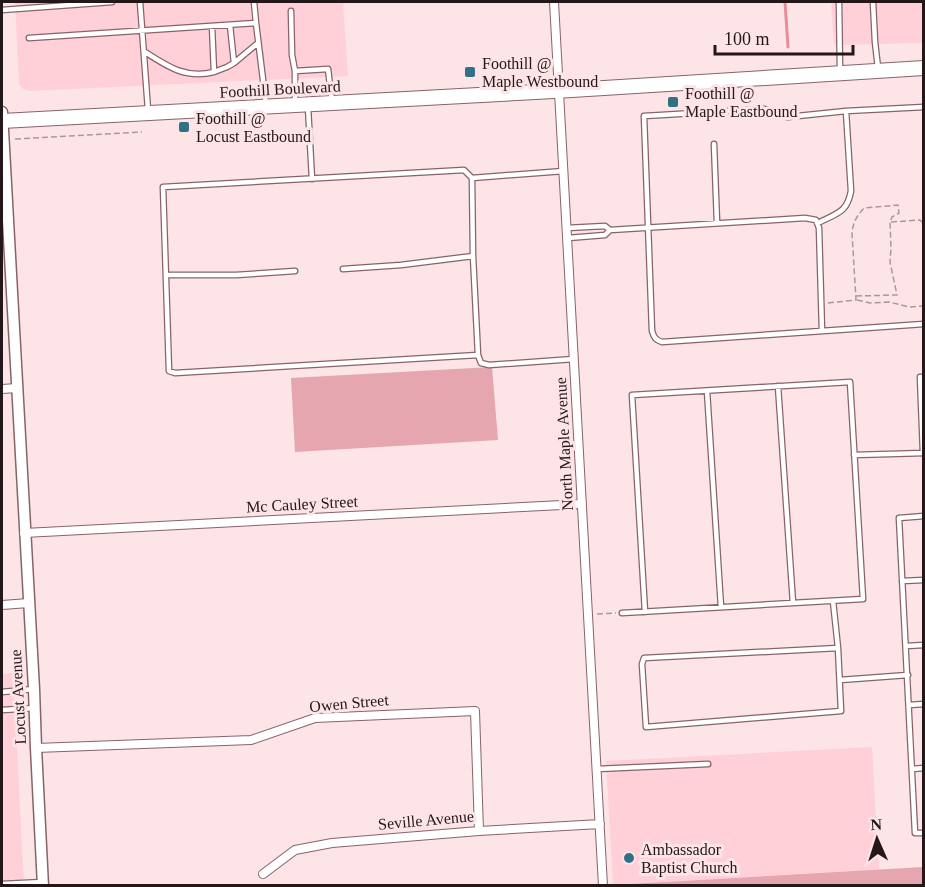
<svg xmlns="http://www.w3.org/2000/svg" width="925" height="887" font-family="'Times New Roman',serif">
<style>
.built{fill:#ffd0d7}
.green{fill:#e5a6b0}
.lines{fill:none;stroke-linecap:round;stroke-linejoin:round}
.stream{stroke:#e78c9d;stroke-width:3}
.service-casing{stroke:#866469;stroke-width:7}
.minor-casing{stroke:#866469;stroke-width:10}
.tertiary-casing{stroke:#866469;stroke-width:13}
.primary-casing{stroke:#866469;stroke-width:16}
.path{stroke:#ac989b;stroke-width:1.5;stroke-dasharray:6 3;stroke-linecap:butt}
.service{stroke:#fff;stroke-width:4.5}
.minor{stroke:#fff;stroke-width:8}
.tertiary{stroke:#fff;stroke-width:10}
.primary{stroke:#fff;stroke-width:14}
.poi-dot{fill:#307284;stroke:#fce4e7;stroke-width:2}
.labels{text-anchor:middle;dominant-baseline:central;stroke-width:6;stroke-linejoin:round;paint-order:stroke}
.poi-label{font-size:16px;fill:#241719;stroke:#fce4e7;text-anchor:start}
.street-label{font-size:16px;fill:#241719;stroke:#fce4e7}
</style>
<rect width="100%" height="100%" fill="#fce4e7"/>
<path class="built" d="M15,2H343L348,76L30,91L23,89L19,84Z
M831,2H923V43L834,45Z
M13,673L24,885L2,886V674Z
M872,747L879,869L613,885L606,761Z"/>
<path class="green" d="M492,367L498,440L295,452L291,378Z
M923,867V885H613Z"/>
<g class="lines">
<path class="stream" d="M785,2L788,47"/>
<g class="service-casing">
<path id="service" d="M140,2L148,110
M254,2L256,23
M839,2L840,71
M873,2L875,42L878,68
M2,10L112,2
M291,11L292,55L295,71V102
M230,25L234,63L258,43
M212,26L214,72L227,67L234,63
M29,38L256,23L266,104
M145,52C168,67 186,79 214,72
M295,71L328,69L332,102
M308,107L312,179
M924,107L846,111L788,117C778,116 773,110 764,109L644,116L652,331C654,338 656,340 662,342L924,324
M714,144L717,223
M472,178L473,256
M818,223C837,213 847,213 851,191L846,111
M567,228L605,226L610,230L805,218L816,220L819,228L822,331
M568,238L605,235L610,230
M343,269L401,265L473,256L478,355L481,363L489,365L574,359
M166,275H236L295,271
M478,355L175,373L169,371L163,187L464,170L472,178L564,171
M778,386L793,603
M707,391L721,607
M923,453L920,377H924
M854,455L924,453
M924,516L899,518L915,833H924
M902,581L924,580
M833,601L838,648L841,711L646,727L642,664L644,658L838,648
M622,613L863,599L850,382L632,395L645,612
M906,646L924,645
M840,680L908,675
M2,692L34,689
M909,705L924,704
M2,710L35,708
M597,769L708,764
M912,769L924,768
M2,884L43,882"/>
</g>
<g class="minor-casing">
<path id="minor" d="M554,2L603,886
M2,389L17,388
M24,533L582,504
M2,605L29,603
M36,748L251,740L315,718L475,711L479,831
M263,874L295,850L332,843L479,831L600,824"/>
</g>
<g class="tertiary-casing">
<path id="tertiary" d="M2,112L34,689L36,748L43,886"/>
</g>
<g class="primary-casing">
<path id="primary" d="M2,121L572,90L924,68"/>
</g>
<path class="path" d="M15,139L142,132
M891,222L920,220L924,224
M857,300L870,303L889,302L909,307L924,306
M828,303L856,300L852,233C853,222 857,216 864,208L898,205L899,213L892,217L890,222L891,248L890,262L897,295L856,296
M597,614L616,613"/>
<use href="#service" class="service"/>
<use href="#minor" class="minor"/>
<use href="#tertiary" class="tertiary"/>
<use href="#primary" class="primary"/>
</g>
<g class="poi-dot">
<rect x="464" y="66" width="12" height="12" rx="3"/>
<rect x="667" y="96" width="12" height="12" rx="3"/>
<rect x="178" y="121" width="12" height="12" rx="3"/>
<circle cx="629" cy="858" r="6"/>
</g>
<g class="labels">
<g class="poi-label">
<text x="482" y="63">Foothill @<tspan x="482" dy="18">Maple Westbound</tspan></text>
<text x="685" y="93">Foothill @<tspan x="685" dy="18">Maple Eastbound</tspan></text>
<text x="196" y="118">Foothill @<tspan x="196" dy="18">Locust Eastbound</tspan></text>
<text x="641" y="849">Ambassador<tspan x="641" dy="18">Baptist Church</tspan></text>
</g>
<g class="street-label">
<text transform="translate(280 89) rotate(-3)">Foothill Boulevard</text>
<text transform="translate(564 444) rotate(-93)">North Maple Avenue</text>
<text transform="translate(302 504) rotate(-3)">Mc Cauley Street</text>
<text transform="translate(18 697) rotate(-93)">Locust Avenue</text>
<text transform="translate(349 703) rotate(-5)">Owen Street</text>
<text transform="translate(426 820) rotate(-5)">Seville Avenue</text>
</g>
</g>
<rect width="925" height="887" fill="none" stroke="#241719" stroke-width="6"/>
<g transform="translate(877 839) rotate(357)" stroke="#fce4e7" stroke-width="4.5" paint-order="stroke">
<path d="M0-4.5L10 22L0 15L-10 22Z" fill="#241719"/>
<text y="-9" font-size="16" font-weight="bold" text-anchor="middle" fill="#241719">N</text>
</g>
<path d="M715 45v9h138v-9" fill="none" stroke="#241719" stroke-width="3"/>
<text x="724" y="45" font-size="18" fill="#241719" stroke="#fce4e7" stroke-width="4.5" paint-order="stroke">100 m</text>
</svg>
